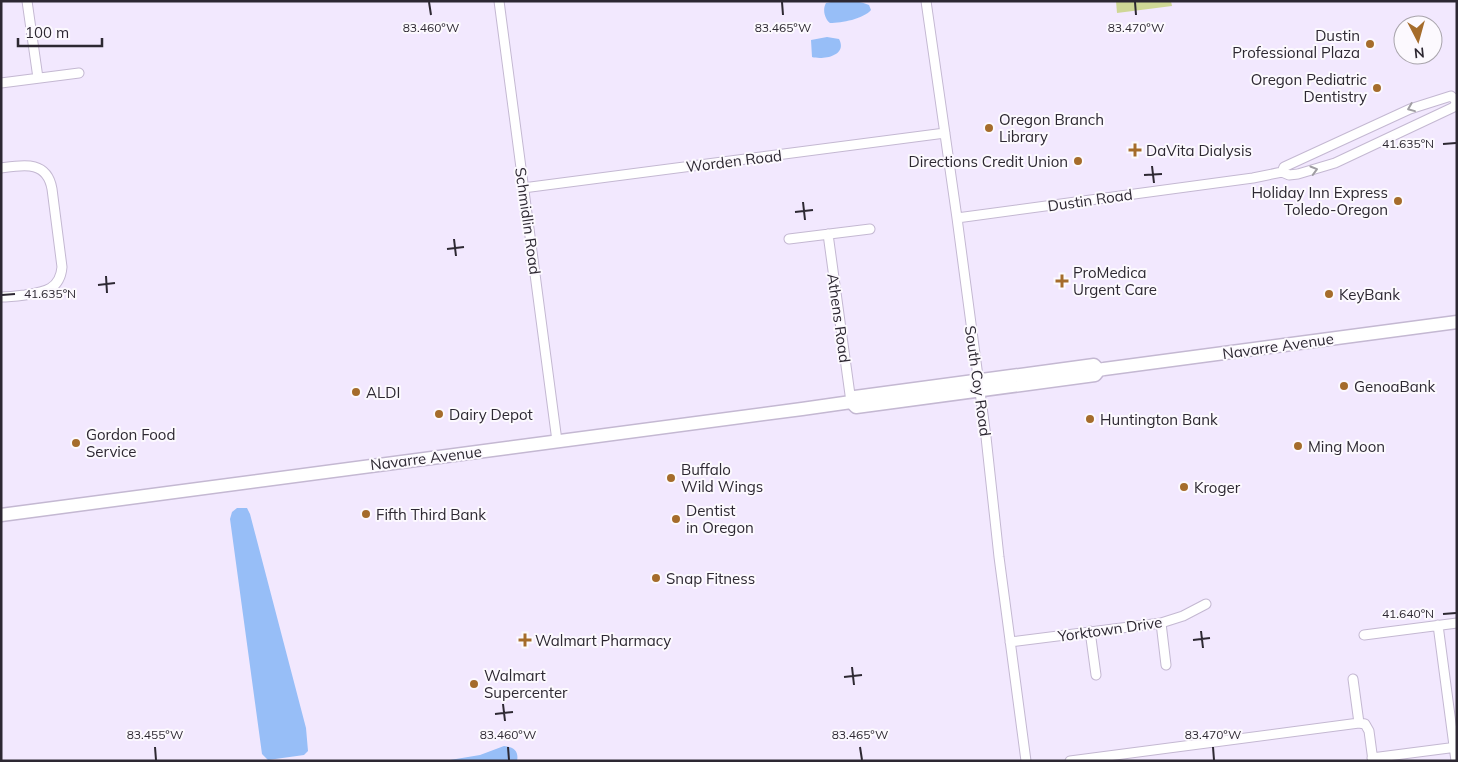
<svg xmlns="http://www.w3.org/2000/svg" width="1458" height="762" font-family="Mulish,sans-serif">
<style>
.green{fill:#cfd796}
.water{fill:#97bef7}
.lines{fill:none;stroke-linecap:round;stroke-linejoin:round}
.minor-casing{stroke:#c4b8d2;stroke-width:11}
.highway-casing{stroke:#c4b8d2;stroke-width:15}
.minor{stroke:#fff;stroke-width:9}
.highway{stroke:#fff;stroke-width:12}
.oneway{stroke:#a09ea3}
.ticks{fill:none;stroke:#2d2832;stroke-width:2}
.poi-dot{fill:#a56c2b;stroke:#fcf9fe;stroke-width:2}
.labels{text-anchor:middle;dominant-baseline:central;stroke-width:4;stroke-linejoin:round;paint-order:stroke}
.poi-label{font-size:15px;fill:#2d2832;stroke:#fcf9fe;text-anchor:start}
.street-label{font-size:15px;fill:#2d2832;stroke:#fcf9fe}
.ticks-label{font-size:12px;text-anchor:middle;fill:#2d2832;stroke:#fcf9fe;stroke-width:4;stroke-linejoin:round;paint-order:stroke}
</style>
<rect width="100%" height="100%" fill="#f2e8fe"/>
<path class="green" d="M1116,1H1171L1172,6L1117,13Z"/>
<path class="water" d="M836,1C847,1 859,0 869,5L871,10C863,19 842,23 830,23C825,19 822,10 826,3Z
M827,37L839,39C848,56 823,60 812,57L811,40Z
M237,508H247L250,514L306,728L308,751L304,755L268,760L262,754L230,519L232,512Z
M504,746C514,747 519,751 517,761H444L480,755Z"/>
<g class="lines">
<g class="minor-casing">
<path id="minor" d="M27,1L38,78
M499,1L557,441
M926,1L957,218L986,437L999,557L1026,761
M1,83L79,73
M1,168C23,165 47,160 52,189L62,267C60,290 44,292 25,295C17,296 9,297 1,297
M1282,172L1284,167L1410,109L1451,96L1457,101
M523,188L945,133
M957,218L1253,178L1282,172L1289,175L1298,174L1335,163L1454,107L1457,101
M828,234L851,402
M789,239L870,229
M1161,623L1166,665
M1438,625L1456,761
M1090,631L1096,675
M1364,635L1457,623
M1010,642L1161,623L1183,616L1206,604
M1353,679L1359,723
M1372,758L1457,747
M1070,761L1359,723L1365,724L1369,731L1373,761"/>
</g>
<g class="highway-casing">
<path id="highway" d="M851,402L856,407L1095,375L1099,370L1104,369L1457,322
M1,515L802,409L851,402L855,397L1094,365L1099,370"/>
</g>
<use href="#minor" class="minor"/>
<use href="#highway" class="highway"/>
</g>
<defs><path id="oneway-chevron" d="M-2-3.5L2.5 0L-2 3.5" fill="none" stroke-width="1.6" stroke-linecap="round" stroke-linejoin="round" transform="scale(1.25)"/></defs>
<g class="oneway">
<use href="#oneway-chevron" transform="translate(1411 108) rotate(158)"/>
<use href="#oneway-chevron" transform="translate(1314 170) rotate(-16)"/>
</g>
<path class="ticks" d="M429,2L431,15M782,2L783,15M1135,2L1136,15M1443,144L1456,143M1152,166L1154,183M1144,175L1162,174M803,202L805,220M795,212L813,210M454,239L456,256M447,249L464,247M106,276L107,293M98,285L115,283M2,295L15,294M1443,614L1456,613M1201,631L1203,648M1193,640L1210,638M852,667L854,685M844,677L862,675M503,704L505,721M495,714L513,712M155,747L156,760M508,747L509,760M860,747L862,760M1213,747L1214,760"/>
<g class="poi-dot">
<circle cx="1370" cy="44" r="5"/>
<circle cx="1377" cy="88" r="5"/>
<circle cx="989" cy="128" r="5"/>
<path d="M1132.5 142.5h5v5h5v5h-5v5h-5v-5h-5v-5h5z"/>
<circle cx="1078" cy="161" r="5"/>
<circle cx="1398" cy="201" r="5"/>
<path d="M1059.5 273.5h5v5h5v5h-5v5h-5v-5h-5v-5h5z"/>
<circle cx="1329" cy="294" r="5"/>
<circle cx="1344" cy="386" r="5"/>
<circle cx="356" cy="392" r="5"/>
<circle cx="439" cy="414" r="5"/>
<circle cx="1090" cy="419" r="5"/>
<circle cx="76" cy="443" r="5"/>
<circle cx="1298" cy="446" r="5"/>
<circle cx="671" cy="478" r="5"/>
<circle cx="1184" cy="487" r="5"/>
<circle cx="366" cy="514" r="5"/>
<circle cx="676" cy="519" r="5"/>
<circle cx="656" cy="578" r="5"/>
<path d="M522.5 632.5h5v5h5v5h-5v5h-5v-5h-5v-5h5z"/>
<circle cx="474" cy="684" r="5"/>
</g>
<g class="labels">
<g class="poi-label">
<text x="1360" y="35" text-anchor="end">Dustin<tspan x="1360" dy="17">Professional Plaza</tspan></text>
<text x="1367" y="79" text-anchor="end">Oregon Pediatric<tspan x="1367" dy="17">Dentistry</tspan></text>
<text x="999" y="119">Oregon Branch<tspan x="999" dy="17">Library</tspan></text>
<text x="1146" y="150">DaVita Dialysis</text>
<text x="1068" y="161" text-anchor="end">Directions Credit Union</text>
<text x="1388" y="192" text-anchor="end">Holiday Inn Express<tspan x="1388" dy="17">Toledo-Oregon</tspan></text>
<text x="1073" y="272">ProMedica<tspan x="1073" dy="17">Urgent Care</tspan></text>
<text x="1339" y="294">KeyBank</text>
<text x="1354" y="386">GenoaBank</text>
<text x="366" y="392">ALDI</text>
<text x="449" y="414">Dairy Depot</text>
<text x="1100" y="419">Huntington Bank</text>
<text x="86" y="434">Gordon Food<tspan x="86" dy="17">Service</tspan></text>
<text x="1308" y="446">Ming Moon</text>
<text x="681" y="469">Buffalo<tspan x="681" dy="17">Wild Wings</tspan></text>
<text x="1194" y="487">Kroger</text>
<text x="686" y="510">Dentist<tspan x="686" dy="17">in Oregon</tspan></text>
<text x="376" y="514">Fifth Third Bank</text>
<text x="666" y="578">Snap Fitness</text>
<text x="535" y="640">Walmart Pharmacy</text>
<text x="484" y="675">Walmart<tspan x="484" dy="17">Supercenter</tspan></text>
</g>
<g class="street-label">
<text transform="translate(734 161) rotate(-7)">Worden Road</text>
<text transform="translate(1090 200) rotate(-8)">Dustin Road</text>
<text transform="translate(528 221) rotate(82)">Schmidlin Road</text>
<text transform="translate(839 318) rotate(82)">Athens Road</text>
<text transform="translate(1278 346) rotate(-8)">Navarre Avenue</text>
<text transform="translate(978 381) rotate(82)">South Coy Road</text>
<text transform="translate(426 458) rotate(-7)">Navarre Avenue</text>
<text transform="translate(1110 629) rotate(-8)">Yorktown Drive</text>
</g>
</g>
<g class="ticks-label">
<text x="431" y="32">83.460°W</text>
<text x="783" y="32">83.465°W</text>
<text x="1136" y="32">83.470°W</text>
<text x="1408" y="148">41.635°N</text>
<text x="50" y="298">41.635°N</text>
<text x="1408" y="618">41.640°N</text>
<text x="155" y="739">83.455°W</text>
<text x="508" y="739">83.460°W</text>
<text x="860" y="739">83.465°W</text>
<text x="1213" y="739">83.470°W</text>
</g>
<rect width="1458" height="762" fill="none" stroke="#2d2832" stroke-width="5"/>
<g transform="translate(1418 40) rotate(174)"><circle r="24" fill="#fcf9fe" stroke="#a9a5ac"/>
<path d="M0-4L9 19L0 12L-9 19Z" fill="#a56c2b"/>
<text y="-8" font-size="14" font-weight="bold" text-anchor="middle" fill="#2d2832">N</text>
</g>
<path d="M18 38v8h84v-8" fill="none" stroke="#2d2832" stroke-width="2.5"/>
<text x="25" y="38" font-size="15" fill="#2d2832" stroke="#fcf9fe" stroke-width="4" paint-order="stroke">100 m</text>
</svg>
